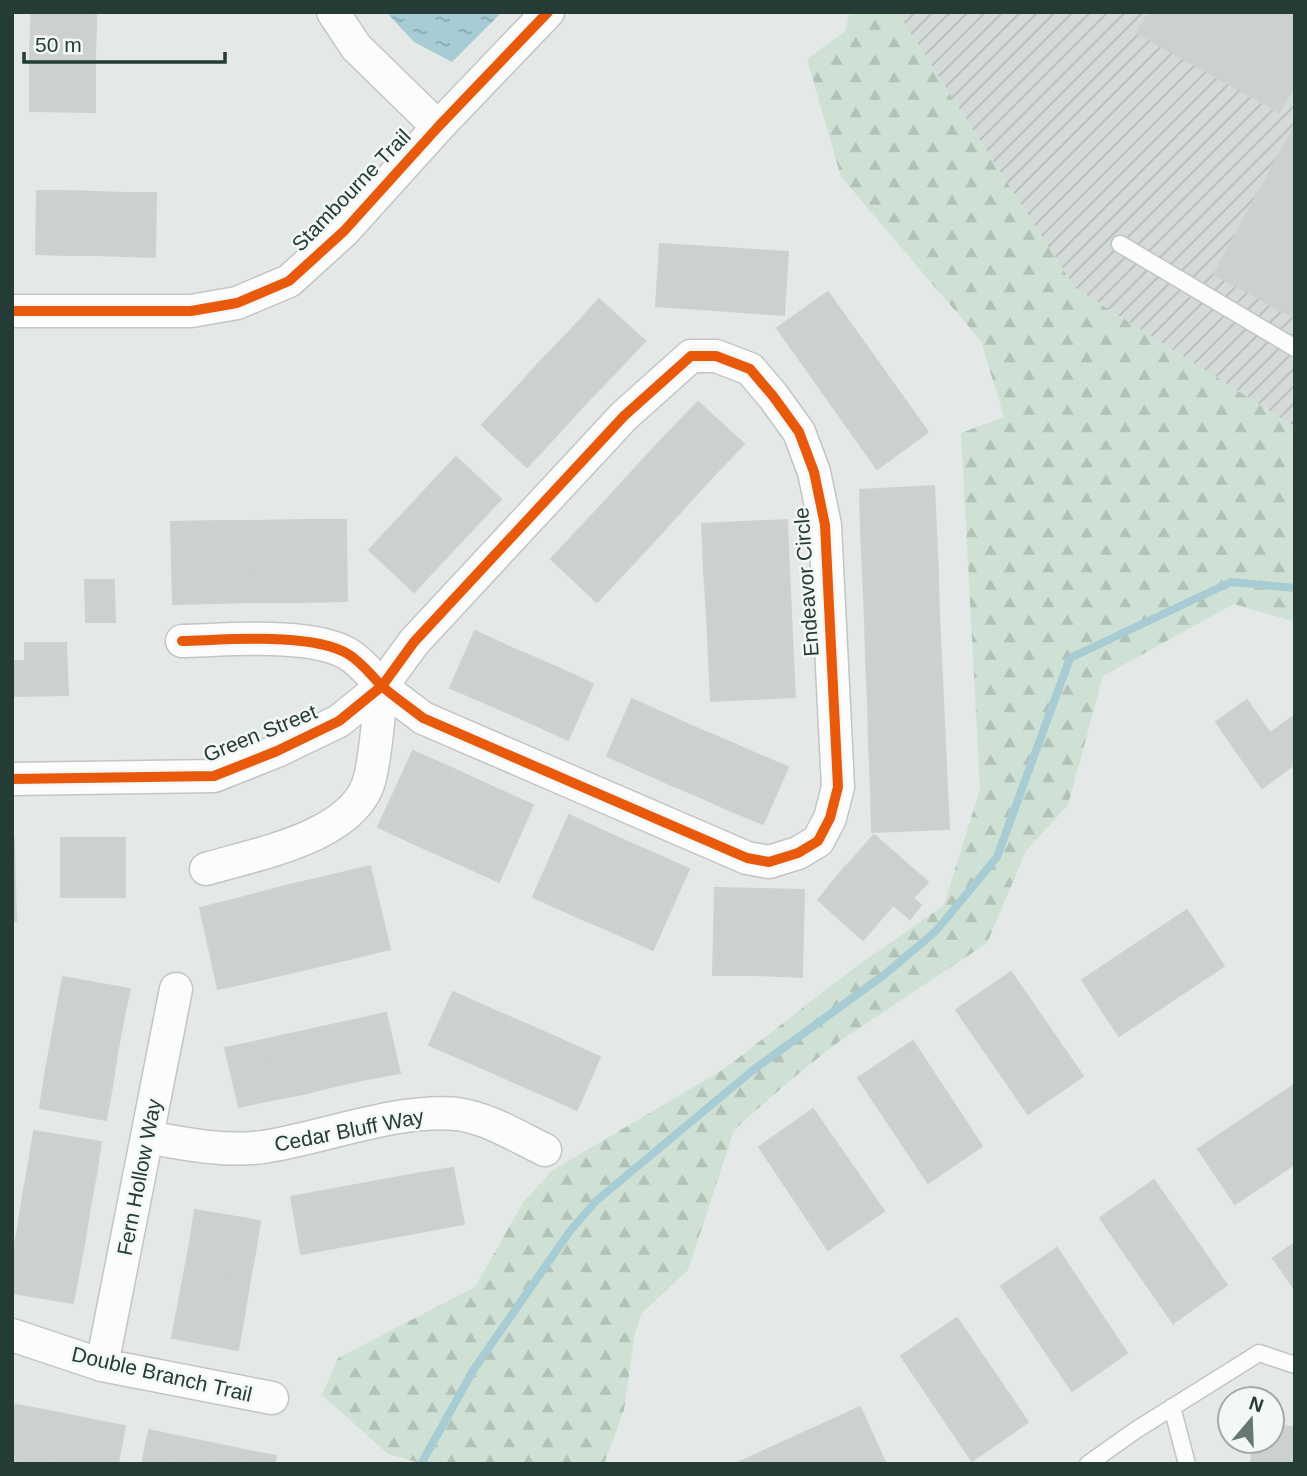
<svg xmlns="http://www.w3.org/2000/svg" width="1307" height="1476" font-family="Helvetica,sans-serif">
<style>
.industrial{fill:url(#industrial-furrows)}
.forest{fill:url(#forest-firs)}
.water{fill:url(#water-ripples)}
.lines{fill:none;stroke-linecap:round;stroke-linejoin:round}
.stream{stroke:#a8ccd4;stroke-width:8}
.building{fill:#ccd0cf;stroke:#cdd2d0;stroke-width:2}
.service-casing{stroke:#c1c6c4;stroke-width:19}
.minor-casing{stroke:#c1c6c4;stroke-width:35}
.service{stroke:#fbfcfb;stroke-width:16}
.minor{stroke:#fbfcfb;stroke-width:32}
.cycleway-casing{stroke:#f3f8f6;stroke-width:15}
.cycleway{stroke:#e8590c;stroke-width:10}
.labels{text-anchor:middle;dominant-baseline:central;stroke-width:5;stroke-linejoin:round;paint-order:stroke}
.street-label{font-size:21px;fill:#243b36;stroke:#f3f8f6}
</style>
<defs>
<pattern id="industrial-furrows" width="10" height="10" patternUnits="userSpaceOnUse" patternTransform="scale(1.75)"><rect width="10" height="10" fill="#d3dad7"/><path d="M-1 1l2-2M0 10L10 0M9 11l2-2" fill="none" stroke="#b5bcb9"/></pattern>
<pattern id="forest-firs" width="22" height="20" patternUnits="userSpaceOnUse" patternTransform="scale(1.75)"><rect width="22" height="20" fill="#cfe1d5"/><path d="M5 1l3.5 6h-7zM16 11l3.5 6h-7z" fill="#b2c2b7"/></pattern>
<pattern id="water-ripples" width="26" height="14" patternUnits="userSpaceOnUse" patternTransform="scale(1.75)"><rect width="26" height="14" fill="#a8ccd4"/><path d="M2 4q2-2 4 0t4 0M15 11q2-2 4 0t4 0" fill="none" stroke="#89a7ad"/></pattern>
</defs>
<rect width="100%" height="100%" fill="#e4e9e7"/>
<path class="industrial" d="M897,12H1295V427L1075,288Z"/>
<path class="forest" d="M850,12H897L1075,288L1295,427V622L1234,604L1103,676L1068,805L1026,851L987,943L837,1043L793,1078L734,1130L688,1270L642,1313L635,1333L624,1410L604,1464H423L388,1454L322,1395L338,1358L475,1287L524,1201L553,1170L724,1069L850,971L944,905L980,789L961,433L1004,417L981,341L841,177L807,59L845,31Z"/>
<path class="water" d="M386,12H502L452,62L414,42Z"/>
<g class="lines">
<path class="stream" d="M421,1464L474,1369L570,1231L596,1201L753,1070L884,975L936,931L997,857L1070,658L1231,582L1295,588"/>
</g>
<path class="building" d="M31,12H96V25L31,24Z
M1149,12H1295V84L1279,112L1137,33Z
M31,24L96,25L95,54L30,53Z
M30,53L95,54V83L30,82Z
M30,82L95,83V112L30,111Z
M1295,125V318L1214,274Z
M37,191H67L65,255L36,254Z
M67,191L97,192L96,255H65Z
M97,192L126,193L125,256L96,255Z
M126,193H156L155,257L125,256Z
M660,244L788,252L784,315L656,306Z
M828,292L928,432L877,469L777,328Z
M599,299L645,341L615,373L570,331Z
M570,331L615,373L585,404L540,362Z
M540,362L585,404L556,436L511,394Z
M511,394L556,436L527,467L482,425Z
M698,402L744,444L714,475L668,433Z
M668,433L714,475L685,507L639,464Z
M456,457L501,499L472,530L427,488Z
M639,464L685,507L656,539L610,496Z
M934,486L936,528L861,531L860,490Z
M427,488L472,530L443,561L398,519Z
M610,496L656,539L627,570L580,528Z
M398,519L443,561L414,592L369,550Z
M299,520H346L347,601L303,602Z
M299,520L303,602H258L255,521Z
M787,520L789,569L704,572L702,524Z
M215,521H255L258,602L216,603Z
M215,521L216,603L173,604L171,522Z
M580,528L627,570L597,602L551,559Z
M936,528L938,571L863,575L861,531Z
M789,569L791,613L707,616L704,572Z
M938,571L939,615L865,619L863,575Z
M85,580H114L115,622H86Z
M791,613L793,656L709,660L707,616Z
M939,615L941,657L866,660L865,619Z
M475,631L514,649L490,705L450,688Z
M25,643H66L68,695L12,696V661H25Z
M514,649L554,666L529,722L490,705Z
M793,656L795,697L711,701L709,660Z
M941,657L943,700L868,702L866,660Z
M554,666L593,684L568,740L529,722Z
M632,699L663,713L638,770L607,756Z
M943,700L945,742L869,746L868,702Z
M1247,700L1270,733L1295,715V764L1262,788L1216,722Z
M663,713L694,727L669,784L638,770Z
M694,727L725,740L700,797L669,784Z
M725,740L757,754L731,811L700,797Z
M945,742L947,786L871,790L869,746Z
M413,751L456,770L421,847L378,827Z
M757,754L788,767L763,824L731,811Z
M456,770L495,788L462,865L421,847Z
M947,786L949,829L872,832L871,790Z
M495,788L533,805L499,882L462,865Z
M569,815L612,835L577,917L533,897Z
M612,835L651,852L615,933L577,917Z
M874,835L928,882L913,898L921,905L910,919L847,866Z
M61,838H93V897H61Z
M93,838H125V897H93Z
M12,839H14L16,921H12Z
M651,852L689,869L653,950L615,933Z
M370,866L390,949L345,960L325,877Z
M846,866L893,905L863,940L818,900Z
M325,877L345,960L307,969L289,885Z
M289,885L307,969L264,979L244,897Z
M715,888L760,889L758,975H713Z
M760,889L804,890L802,977L758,975Z
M244,897L264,979L218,989L200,908Z
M1187,910L1224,966L1119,1036L1082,980Z
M1011,972L1083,1076L1028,1114L956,1010Z
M63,977L130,989L123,1021L57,1009Z
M453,992L482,1005L459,1058L429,1045Z
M482,1005L512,1018L489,1071L459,1058Z
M57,1009L123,1021L117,1054L51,1042Z
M386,1013L400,1073L367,1079L354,1020Z
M512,1018L542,1031L518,1084L489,1071Z
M354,1020L367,1079L335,1086L322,1027Z
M322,1027L335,1086L303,1094L290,1034Z
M542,1031L571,1044L548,1097L518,1084Z
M290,1034L303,1094L271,1100L258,1041Z
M258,1041L271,1100L239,1107L225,1048Z
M913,1041L982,1146L928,1183L858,1078Z
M51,1042L117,1054L112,1087L45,1075Z
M571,1044L600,1057L577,1110L548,1097Z
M45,1075L112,1087L106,1120L40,1108Z
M1295,1084V1164L1235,1204L1198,1149Z
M813,1109L884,1211L828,1250L759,1147Z
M34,1131L101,1142L96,1175L29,1163Z
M29,1163L96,1175L90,1207L23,1195Z
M453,1168L464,1224L431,1230L421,1173Z
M421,1173L431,1230L399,1236L388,1179Z
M388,1179L399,1236L366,1242L356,1185Z
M1154,1180L1227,1285L1173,1323L1100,1218Z
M356,1185L366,1242L334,1248L323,1191Z
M323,1191L334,1248L301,1254L291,1197Z
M23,1195L90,1207L85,1239L18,1228Z
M195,1210L260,1221L255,1253L190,1242Z
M18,1228L85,1239L79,1271L12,1260Z
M190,1242L255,1253L249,1285L184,1274Z
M1295,1243V1290L1273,1258Z
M1057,1248L1127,1353L1072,1391L1001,1286Z
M12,1260L79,1271L73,1303L12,1293Z
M184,1274L249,1285L244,1317L178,1306Z
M178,1306L244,1317L238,1350L172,1338Z
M957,1318L1028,1422L972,1461L901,1356Z
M12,1404L28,1407L16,1464H12Z
M28,1407L60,1413L50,1464H16Z
M860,1407L886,1464H735Z
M60,1413L93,1420L84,1464H50Z
M93,1420L125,1426L118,1464H84Z
M1272,1425L1295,1427V1464H1251L1253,1441H1272Z
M149,1430L181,1437L175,1464H142Z
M181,1437L212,1443L208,1464H175Z
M212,1443L244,1450L241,1464H208Z
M244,1450L276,1456L274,1464H241Z"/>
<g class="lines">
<g class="service-casing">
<path id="service" d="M1120,244L1295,348
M1172,1407L1187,1464
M1088,1464L1136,1430L1259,1353L1295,1365"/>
</g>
<g class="minor-casing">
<path id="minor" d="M333,12L356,47L438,127
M12,311H191L237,303L289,281L344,231L438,127L548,12
M12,779L214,776L277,751L339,721L382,686L414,642L624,416L691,356H716L750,369L773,396L799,432L814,472L825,525L838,787L830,818L818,841L798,853L769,862L747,858L423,718C410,708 396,698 384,688C372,677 363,663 348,654C312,632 226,640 182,641
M206,869C256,854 356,837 370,778C377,748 378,716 382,686
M147,1137C186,1144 223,1152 263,1147C323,1138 398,1108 457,1114C488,1118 518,1137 545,1150
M12,1335L102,1365L272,1398
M102,1365L176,989"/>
</g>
<use href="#service" class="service"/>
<use href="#minor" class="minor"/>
<g class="cycleway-casing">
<path id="cycleway" d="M12,311H191L237,303L289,281L344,231L438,127L548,12
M12,779L214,776L277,751L339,721L382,686L414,642L624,416L691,356H716L750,369L773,396L799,432L814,472L825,525L838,787L830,818L818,841L798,853L769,862L747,858L423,718C410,708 396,698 384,688C372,677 363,663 348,654C312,632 226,640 182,641"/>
</g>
<use href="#cycleway" class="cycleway"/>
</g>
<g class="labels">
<g class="street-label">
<text transform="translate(351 190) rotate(-46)">Stambourne Trail</text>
<text transform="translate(806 582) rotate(-94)">Endeavor Circle</text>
<text transform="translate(260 733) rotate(-22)">Green Street</text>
<text transform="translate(349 1130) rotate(-11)">Cedar Bluff Way</text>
<text transform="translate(139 1177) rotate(-79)">Fern Hollow Way</text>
<text transform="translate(162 1374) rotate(13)">Double Branch Trail</text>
</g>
</g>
<rect width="1307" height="1476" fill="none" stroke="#243b36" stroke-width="28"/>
<g transform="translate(1251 1420) rotate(19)"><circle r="33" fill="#f3f8f6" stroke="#a0aca9" stroke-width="2"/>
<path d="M0-5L12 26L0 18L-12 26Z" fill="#677874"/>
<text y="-10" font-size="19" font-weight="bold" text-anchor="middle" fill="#243b36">N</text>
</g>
<path d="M24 52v10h201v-10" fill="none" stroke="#243b36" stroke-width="3.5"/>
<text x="35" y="52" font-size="21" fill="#243b36" stroke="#f3f8f6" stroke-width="5" paint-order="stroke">50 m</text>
</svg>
